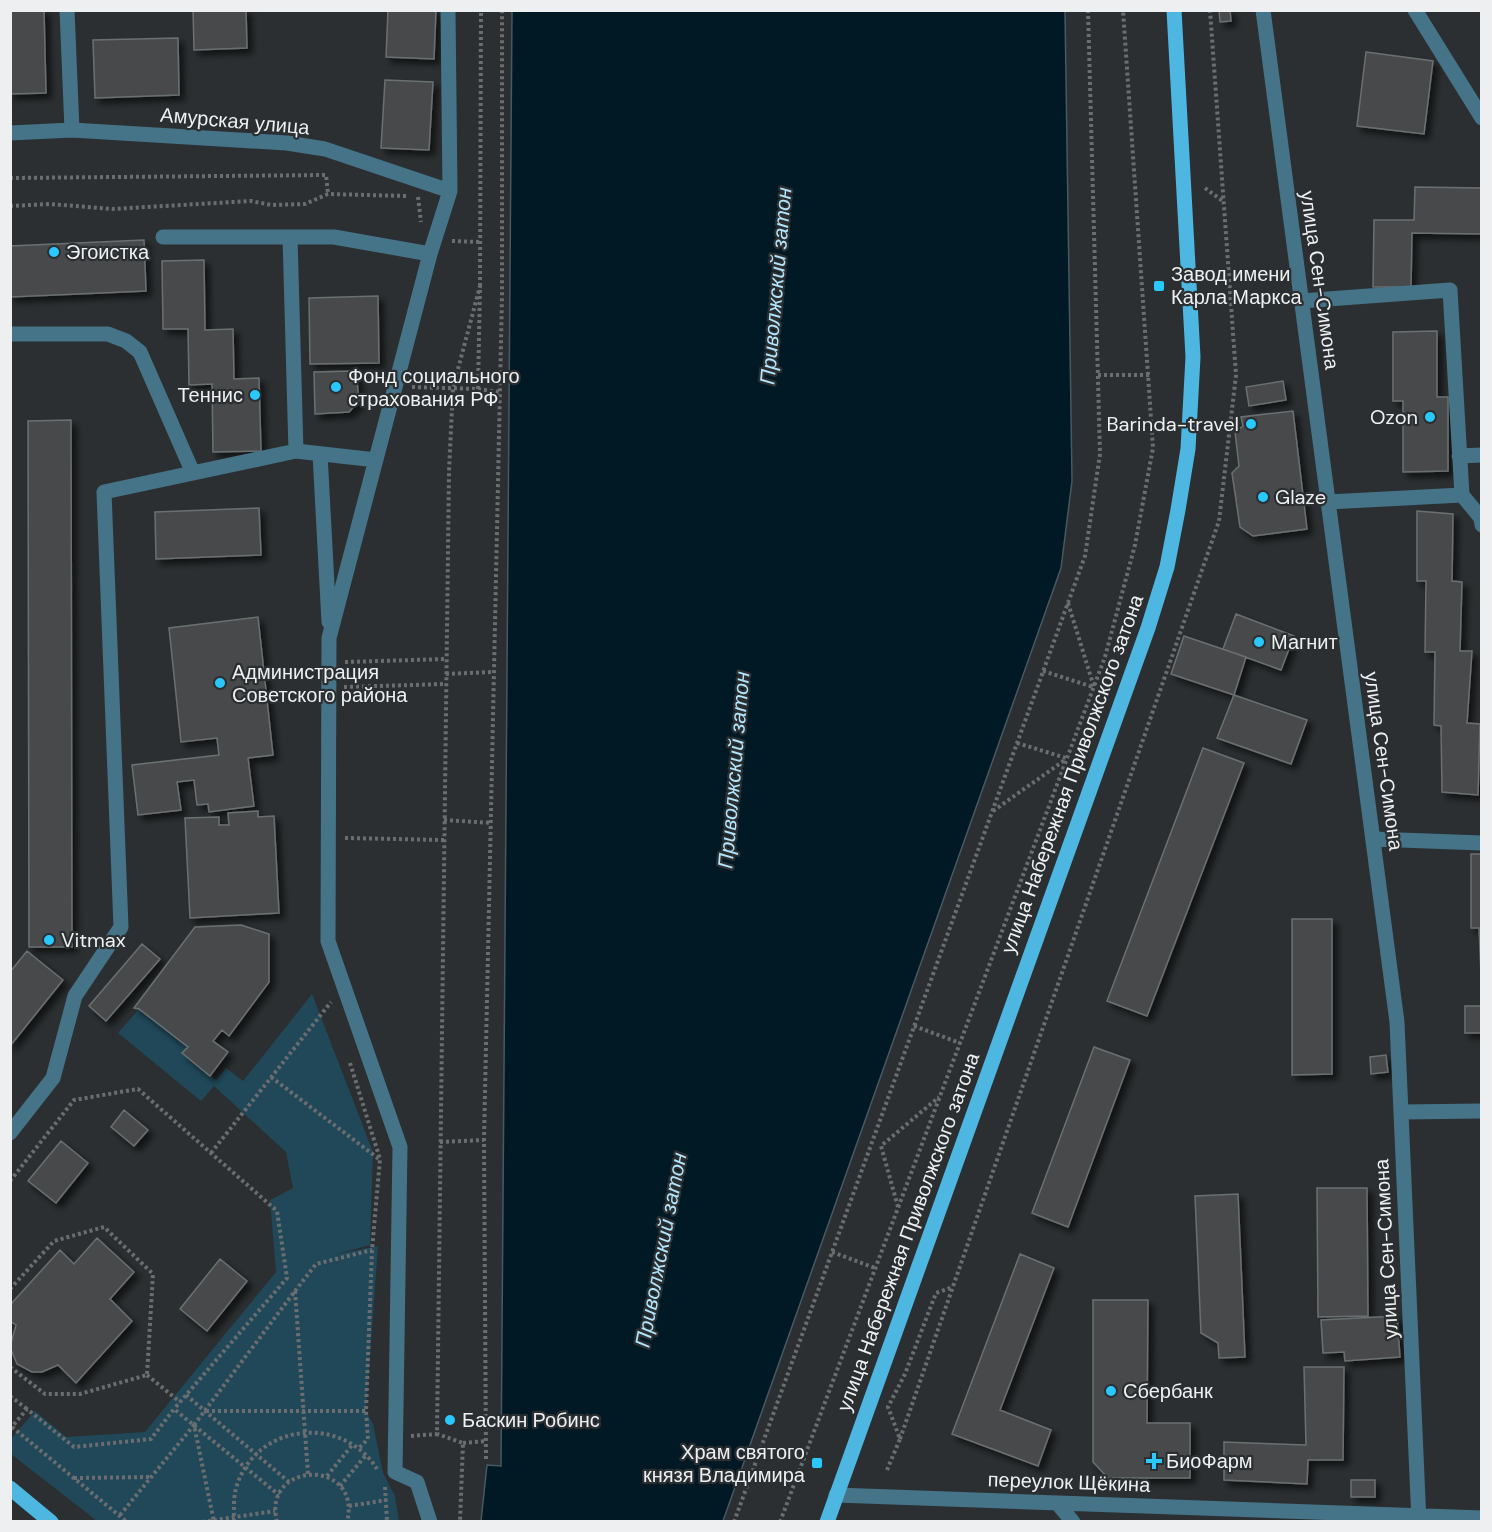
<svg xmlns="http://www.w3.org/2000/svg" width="1492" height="1532" font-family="'DM Sans',sans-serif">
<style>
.green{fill:#204858}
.water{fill:#001925;stroke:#475962;stroke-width:1.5}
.building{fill:#464a4c;stroke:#6b7072;stroke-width:1.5;filter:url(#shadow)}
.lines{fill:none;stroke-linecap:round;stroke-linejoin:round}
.path{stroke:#6b6e70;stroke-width:4;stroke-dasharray:3 3;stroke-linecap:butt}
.minor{stroke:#457488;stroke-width:15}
.major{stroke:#4db7e1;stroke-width:15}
.poi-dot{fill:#29c8ff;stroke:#2b2f31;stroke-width:2}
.labels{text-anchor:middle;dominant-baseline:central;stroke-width:4.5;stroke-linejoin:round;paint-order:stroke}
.street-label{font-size:20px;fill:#edeff1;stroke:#2b2f31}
.poi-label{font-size:20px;fill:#edeff1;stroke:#2b2f31;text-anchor:start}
.water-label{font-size:21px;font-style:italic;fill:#b2e5fd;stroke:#2b2f31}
</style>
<defs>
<filter id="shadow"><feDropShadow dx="5" dy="5" stdDeviation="3" flood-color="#0009"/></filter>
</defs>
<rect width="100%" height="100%" fill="#2b2f31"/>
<path class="green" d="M312,994L373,1152L370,1245L337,1254L378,1246L366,1411L373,1424L383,1473L395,1496L399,1521H97L11,1454L10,1440L35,1411L66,1437L145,1432L276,1272L270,1200L293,1188L286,1152L214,1086L201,1101L118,1033L139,1009L188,1047L183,1054L216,1080L226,1068L243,1081Z"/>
<path class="water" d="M512,11H1065L1072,481L1061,568L723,1521H481L487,1465L501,1466Z"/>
<path class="building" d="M10,10H44L46,93L10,94Z
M193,10H246L247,48L194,50Z
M388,10H436L434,59L386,57Z
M1219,10H1230L1231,21L1220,22Z
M178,38L179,95L95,98L93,40Z
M1366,52L1433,61L1424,134L1357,126Z
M385,80L433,82L429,150L381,148Z
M1415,187L1482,188V234L1412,233L1411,287H1373L1374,220H1414Z
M144,240L146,291L10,297V246Z
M204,260L205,330L233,329L234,379L259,378L261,451L213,452L212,384L189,385L188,329H163L162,261Z
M378,296L379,363L310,364L309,298Z
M1437,331V397H1448V471L1403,472V401H1393V332Z
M356,371L359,401L349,412L315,414L314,372Z
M1283,381L1286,400L1249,406L1246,387Z
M1293,411L1307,529L1253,536L1240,527L1232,473L1239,466L1235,432L1243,426L1241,417Z
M71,420L72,947H29L28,421Z
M259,508L261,555L156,559L155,512Z
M1417,511L1453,514L1452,581L1462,582L1460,651H1472L1467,723L1480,724L1478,795L1442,792L1441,726L1434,725L1435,652H1425L1426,581H1417Z
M1236,614L1294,636L1281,670L1223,649Z
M258,617L273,755L248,758L254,806L209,812L208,804L197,805L194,780L177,782L181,810L138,815L132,765L219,755L217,738L181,742L169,628Z
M1184,636L1246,657L1234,695L1171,674Z
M1234,695L1307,720L1291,764L1217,738Z
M1203,748L1244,763L1147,1016L1107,1001Z
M258,811V817L274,816L279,913L190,918L185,818L219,817V825H229L228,813Z
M1471,854H1482V998L1479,928H1471Z
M1292,919H1332V1074L1292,1075Z
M241,925L269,934V982L229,1036L222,1030L213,1041L228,1052L210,1076L182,1053L188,1047L139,1009L134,1008L195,927Z
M142,944L160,959L106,1021L89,1006Z
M27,951L63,980L10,1046V972Z
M1465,1006H1482V1033H1465Z
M1094,1047L1130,1060L1068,1227L1032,1213Z
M1386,1055L1388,1072L1371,1074L1370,1057Z
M124,1110L148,1130L134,1146L111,1127Z
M61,1141L88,1163L56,1203L28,1181Z
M1317,1188H1367L1368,1316L1318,1317Z
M1238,1194L1245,1357L1219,1358L1218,1343L1201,1333L1195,1196Z
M97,1238L134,1272L110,1299L132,1321L76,1383L58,1365L42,1372H32L17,1364L10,1347L16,1325L10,1321V1305L60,1250L74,1264Z
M1020,1254L1054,1268L1000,1410L1051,1430L1038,1466L952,1434Z
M220,1259L247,1281L207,1331L180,1309Z
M1093,1300H1148L1147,1423H1190V1478H1108L1093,1462Z
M1397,1316L1400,1357L1345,1361L1344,1352L1323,1353L1321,1320Z
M1304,1367H1344L1343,1460H1308L1307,1484L1224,1480V1442L1306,1445Z
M1351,1480H1375V1497H1351Z"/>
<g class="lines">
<path class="path" d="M10,178L326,175L328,194
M1205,188L1224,202
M418,197L421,222
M10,206L50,204L112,209L251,201L271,205L305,204L328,194L406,196
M452,241L480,242
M480,286L481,10
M1098,375H1149
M412,387L478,389L480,286L453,388L449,471L437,1434L463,1443L460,1522
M478,389L500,392
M1068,603L1094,687
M345,662L446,659
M1043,671L1093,687
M446,674L492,672
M344,687L446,684
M1017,743L1066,758
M993,811L1065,760
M444,820L492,823
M345,838L444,840
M914,1026L960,1043
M350,1063L380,1159L372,1250L366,1411L368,1439L359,1448
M271,1077L379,1159
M440,1142L484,1140
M211,1153L331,1002
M10,1181L74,1100L138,1089L277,1211L287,1278L174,1409
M898,1207L881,1146L939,1097
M832,1252L875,1268
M10,1289L54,1241L104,1227L153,1274L147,1375
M295,1291L316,1264L372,1250
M10,1367L45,1394H80L147,1375
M147,1375L180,1402
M186,1395L289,1482
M10,1396L27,1409
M206,1411H366
M194,1425L295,1291L308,1474
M12,1427L127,1522
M10,1429L27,1409L74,1447L151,1439L174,1409L279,1495
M411,1436L437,1434
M900,1439L1219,521L1236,375L1210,10
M463,1443L486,1441
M486,1459L484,1140L502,295V10
M887,1470L900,1439L888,1407L905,1374L936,1293L953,1287
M327,1476L353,1444
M74,1478L151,1477
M340,1486L366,1455
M385,1487L387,1522
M349,1506L387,1500
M120,1515L194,1425L214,1522
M202,1522L275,1511
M234,1522C234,1509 233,1497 237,1485C258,1422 343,1415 377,1469
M277,1522C261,1460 363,1458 347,1522
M734,1522L1085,556L1100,454L1088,10
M780,1522L1105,657L1135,545L1153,448L1123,10"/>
<path class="minor" d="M67,10L72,130
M1263,10L1397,1022L1419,1522
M1415,10L1482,118
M10,133L72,130L287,143L325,149L450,191
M163,237H334L430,254
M290,237L296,451L376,460
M1301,301L1450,290L1462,495L1328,502
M10,334H108L126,341L140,352L193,473
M320,454L329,622
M1459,456L1482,455
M1462,495L1481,518L1482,525
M1373,839L1482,843
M1401,1112L1482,1111
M10,1133L53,1078L75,996L121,927L104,492L296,451
M836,1495L1482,1518
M1057,1503L1073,1522
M430,1522L417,1482L395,1472L400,1147L328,941L329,638L430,254L450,191L448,10"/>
<path class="major" d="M10,1488L51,1522
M827,1522L1148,628L1167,567L1178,510L1188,449L1193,357L1174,10"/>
</g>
<g class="poi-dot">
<circle cx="54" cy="252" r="6"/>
<rect x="1153" y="280" width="12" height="12" rx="3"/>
<circle cx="336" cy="387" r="6"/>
<circle cx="255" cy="395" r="6"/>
<circle cx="1430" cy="417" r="6"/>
<circle cx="1251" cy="424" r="6"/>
<circle cx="1263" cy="497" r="6"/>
<circle cx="1259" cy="642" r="6"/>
<circle cx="220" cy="683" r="6"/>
<circle cx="49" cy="940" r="6"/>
<circle cx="1111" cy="1391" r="6"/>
<circle cx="450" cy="1420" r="6"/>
<path d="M1151 1452h6v6h6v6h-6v6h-6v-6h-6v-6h6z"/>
<rect x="811" y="1457" width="12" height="12" rx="3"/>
</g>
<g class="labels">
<g class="street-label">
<text transform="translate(235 121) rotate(5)">Амурская улица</text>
<text transform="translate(1320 280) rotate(82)">улица Сен-Симона</text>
<text transform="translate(1384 761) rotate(82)">улица Сен-Симона</text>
<text transform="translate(1072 774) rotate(-70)">улица Набережная Приволжского затона</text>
<text transform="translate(908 1232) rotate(-70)">улица Набережная Приволжского затона</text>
<text transform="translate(1386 1249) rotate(-93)">улица Сен-Симона</text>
<text transform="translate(1069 1482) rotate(2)">переулок Щёкина</text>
</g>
<g class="poi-label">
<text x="66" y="252">Эгоистка</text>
<text x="1171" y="274">Завод имени<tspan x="1171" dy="23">Карла Маркса</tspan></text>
<text x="348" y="376">Фонд социального<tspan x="348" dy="23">страхования РФ</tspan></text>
<text x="243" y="395" text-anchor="end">Теннис</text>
<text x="1418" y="417" text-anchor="end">Ozon</text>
<text x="1239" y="424" text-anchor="end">Barinda-travel</text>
<text x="1275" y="497">Glaze</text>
<text x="1271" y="642">Магнит</text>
<text x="232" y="672">Администрация<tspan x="232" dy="23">Советского района</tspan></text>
<text x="61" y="940">Vitmax</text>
<text x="1123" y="1391">Сбербанк</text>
<text x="462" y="1420">Баскин Робинс</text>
<text x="805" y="1452" text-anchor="end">Храм святого<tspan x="805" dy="23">князя Владимира</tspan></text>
<text x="1166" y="1461">БиоФарм</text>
</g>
<g class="water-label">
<text transform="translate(776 286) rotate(-85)">Приволжский затон</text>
<text transform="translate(734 770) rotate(-85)">Приволжский затон</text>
<text transform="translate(661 1250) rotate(-79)">Приволжский затон</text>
</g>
</g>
<rect width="1492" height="1532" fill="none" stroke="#edeff1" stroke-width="24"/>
</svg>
